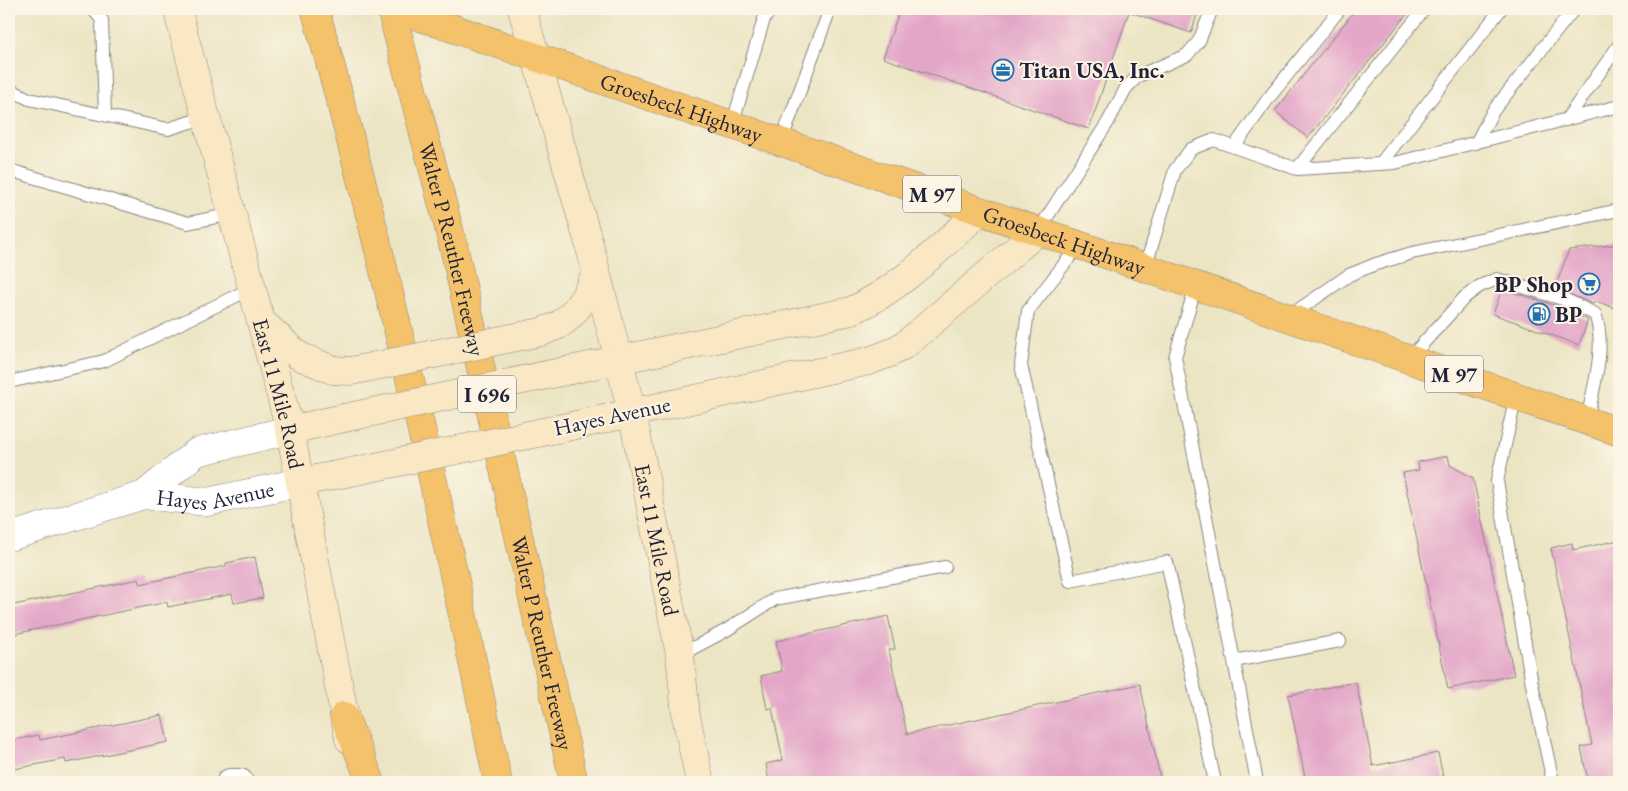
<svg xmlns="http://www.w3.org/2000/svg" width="1628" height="791" font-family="'EB Garamond',serif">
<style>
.building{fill:#e3a6c8}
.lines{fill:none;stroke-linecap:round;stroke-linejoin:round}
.service-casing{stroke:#878480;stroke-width:14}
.minor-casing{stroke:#878480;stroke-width:28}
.tertiary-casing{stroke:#878480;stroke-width:29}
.secondary-casing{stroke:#878480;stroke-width:29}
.primary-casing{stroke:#878480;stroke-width:29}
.motorway-casing{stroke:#878480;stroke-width:29}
.service{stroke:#fff;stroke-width:12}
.minor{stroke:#fff;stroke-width:26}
.tertiary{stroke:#fff;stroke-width:28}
.secondary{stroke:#fae7c3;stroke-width:28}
.primary{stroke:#f3c26a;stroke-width:28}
.motorway{stroke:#f3c26a;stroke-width:28}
.secondary-bridge-casing{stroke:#878480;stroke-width:29;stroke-linecap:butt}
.secondary-bridge{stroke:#fae7c3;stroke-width:28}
.labels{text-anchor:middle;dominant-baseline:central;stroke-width:4;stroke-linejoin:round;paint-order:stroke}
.shield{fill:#fcf5e5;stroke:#63616e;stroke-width:1}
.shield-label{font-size:21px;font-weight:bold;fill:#22223b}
.poi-label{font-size:22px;font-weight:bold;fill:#22223b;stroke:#fcf5e5;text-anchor:start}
.street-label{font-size:22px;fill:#22223b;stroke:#fcf5e5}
</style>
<rect width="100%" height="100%" fill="#fcf5e5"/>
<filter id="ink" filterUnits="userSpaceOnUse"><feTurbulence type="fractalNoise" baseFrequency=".02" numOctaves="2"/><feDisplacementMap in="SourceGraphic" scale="10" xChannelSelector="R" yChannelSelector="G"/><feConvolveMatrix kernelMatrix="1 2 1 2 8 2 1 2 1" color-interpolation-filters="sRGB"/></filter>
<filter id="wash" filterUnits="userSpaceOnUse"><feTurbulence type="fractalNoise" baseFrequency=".0096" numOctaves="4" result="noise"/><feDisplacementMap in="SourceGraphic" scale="20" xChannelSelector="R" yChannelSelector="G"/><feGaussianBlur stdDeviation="1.12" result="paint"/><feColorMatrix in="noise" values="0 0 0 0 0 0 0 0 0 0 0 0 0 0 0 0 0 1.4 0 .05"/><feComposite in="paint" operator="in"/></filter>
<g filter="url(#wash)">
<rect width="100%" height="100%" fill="#ece5c4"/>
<g id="blocks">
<path class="building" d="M900,9H1130L1089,129L883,58Z
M1130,9H1199L1191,33L1130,12Z
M1356,9H1411L1308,138L1275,111Z
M1619,244V296L1615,308L1595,301L1593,304L1555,288L1569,250Z
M1502,289L1563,308L1588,320L1579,345L1493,314Z
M1448,456L1450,465L1473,478L1514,675L1448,689L1403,473L1419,470L1418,462Z
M1619,540V782H1588L1581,747L1592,745L1551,548L1572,543L1573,550Z
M255,557L263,598L234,603L232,594L168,607L167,602L9,635V606L139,579L140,584L226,566V563Z
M888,616L895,649L889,650L907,734L1140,684L1161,782H769L766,764L783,760L772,708L767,709L761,676L782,671L776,641Z
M1356,682L1373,766L1438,753L1444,782H1306L1288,695Z
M162,715L168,742L66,763L65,759L9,770V741L39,735L40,740Z"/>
</g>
</g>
<g filter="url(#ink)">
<use href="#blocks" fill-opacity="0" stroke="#878480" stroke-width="1"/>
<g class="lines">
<g class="service-casing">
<path id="service" d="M93,9L102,20L105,114
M9,89L29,99L168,129L206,117
M1566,120L1619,45
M732,125L764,19L772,9
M781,142L830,9
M1476,143L1493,111L1574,9
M1234,147L1268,99L1340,9
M1380,164L1501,9
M1297,169L1424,9
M9,170L188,223L231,214
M1038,231L1108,122L1126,88L1138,76L1187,55L1199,41L1212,9
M1079,245L1028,311L1021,365L1070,581L1167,562L1215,782
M1145,268L1175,170L1191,149L1214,140L1297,169L1395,163L1619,106
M1196,285L1175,357L1234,661L1340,641
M1288,317L1349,275L1376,264L1412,253L1619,210
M1409,359L1465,297L1480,286L1497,279L1566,300L1595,314C1607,347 1593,387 1587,421
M9,382L104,361L252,288
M1516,396L1497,481L1532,684L1553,782
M680,655L725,631L775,599L945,567
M1234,661L1257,782"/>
</g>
<g class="minor-casing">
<path id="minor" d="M230,782H240"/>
</g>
<g class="tertiary-casing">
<g id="tertiary">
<path id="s1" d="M144,495L207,502L301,482"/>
<path d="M9,537L144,495L197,452L290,430"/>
</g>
</g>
<g class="secondary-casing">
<g id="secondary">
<path id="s2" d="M177,9L290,430L349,739"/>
<path id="s3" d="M522,9L589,244L632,412L680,655L686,716L700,782"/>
<path d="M262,322L299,356L333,370"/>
<path d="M559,325C578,312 587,294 596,273"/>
<path d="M570,370L851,311C902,288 940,247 980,211"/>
<path d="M581,424L869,361L890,353L906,344L1038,231"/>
<path d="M290,430L344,418"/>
<path d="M301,482L356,471"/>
</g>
</g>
<g class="primary-casing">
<g id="primary">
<path id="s4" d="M397,9L1619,432"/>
</g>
</g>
<g class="motorway-casing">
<g id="motorway">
<path d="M315,9C387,264 444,523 498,782"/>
<path id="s5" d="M391,9L453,244L574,782"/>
<path d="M344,716L371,782"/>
</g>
</g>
<use href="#service" class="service"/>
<use href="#minor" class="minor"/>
<use href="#tertiary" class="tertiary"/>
<use href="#secondary" class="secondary"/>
<use href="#primary" class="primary"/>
<use href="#motorway" class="motorway"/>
<g class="secondary-bridge-casing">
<path id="secondary-bridge" d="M333,370L351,371L541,332L559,325
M344,418L570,370
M356,471L581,424"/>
</g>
<use href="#secondary-bridge" class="secondary-bridge"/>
</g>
</g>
<defs>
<g id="office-ring" transform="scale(1.125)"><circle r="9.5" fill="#fcf5e5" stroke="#1f6fb2" stroke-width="1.5"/><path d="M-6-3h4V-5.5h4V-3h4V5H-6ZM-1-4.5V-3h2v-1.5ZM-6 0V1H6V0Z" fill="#1f6fb2"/></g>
<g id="supermarket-ring" transform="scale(1.125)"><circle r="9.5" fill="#fcf5e5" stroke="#1f6fb2" stroke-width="1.5"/><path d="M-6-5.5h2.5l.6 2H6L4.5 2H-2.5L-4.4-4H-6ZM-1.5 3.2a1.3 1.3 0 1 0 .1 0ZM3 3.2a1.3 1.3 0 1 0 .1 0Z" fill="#1f6fb2"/></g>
<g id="fuel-ring" transform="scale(1.125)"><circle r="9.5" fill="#fcf5e5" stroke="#1f6fb2" stroke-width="1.5"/><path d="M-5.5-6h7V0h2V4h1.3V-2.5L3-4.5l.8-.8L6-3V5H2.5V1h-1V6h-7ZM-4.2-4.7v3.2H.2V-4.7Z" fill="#1f6fb2"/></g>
</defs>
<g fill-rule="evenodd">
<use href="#office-ring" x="1003" y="70"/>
<use href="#supermarket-ring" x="1589" y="284"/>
<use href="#fuel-ring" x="1539" y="314"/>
</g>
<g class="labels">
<g class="shield">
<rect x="903" y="175.5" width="58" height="37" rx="4"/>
<rect x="1425" y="355.5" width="58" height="37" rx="4"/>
<rect x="458" y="375.5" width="58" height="37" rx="4"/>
</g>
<g class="shield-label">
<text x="932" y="194">M 97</text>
<text x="1454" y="374">M 97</text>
<text x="487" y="394">I 696</text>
</g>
<g class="poi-label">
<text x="1019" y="70">Titan USA, Inc.</text>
<text x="1573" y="284" text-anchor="end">BP Shop</text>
<text x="1555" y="314">BP</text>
</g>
<g class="street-label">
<text stroke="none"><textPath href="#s4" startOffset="301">Groesbeck Highway</textPath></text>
<text stroke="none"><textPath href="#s4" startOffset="706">Groesbeck Highway</textPath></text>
<text stroke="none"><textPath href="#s5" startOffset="248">Walter P Reuther Freeway</textPath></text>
<text stroke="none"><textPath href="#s2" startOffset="398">East 11 Mile Road</textPath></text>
<text transform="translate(612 416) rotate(-12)">Hayes Avenue</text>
<text stroke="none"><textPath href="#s1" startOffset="72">Hayes Avenue</textPath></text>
<text stroke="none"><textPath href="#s3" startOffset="548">East 11 Mile Road</textPath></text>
<text stroke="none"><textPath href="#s5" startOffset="652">Walter P Reuther Freeway</textPath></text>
</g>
</g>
<rect width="1628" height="791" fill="none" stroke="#fcf5e5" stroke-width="30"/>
</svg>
